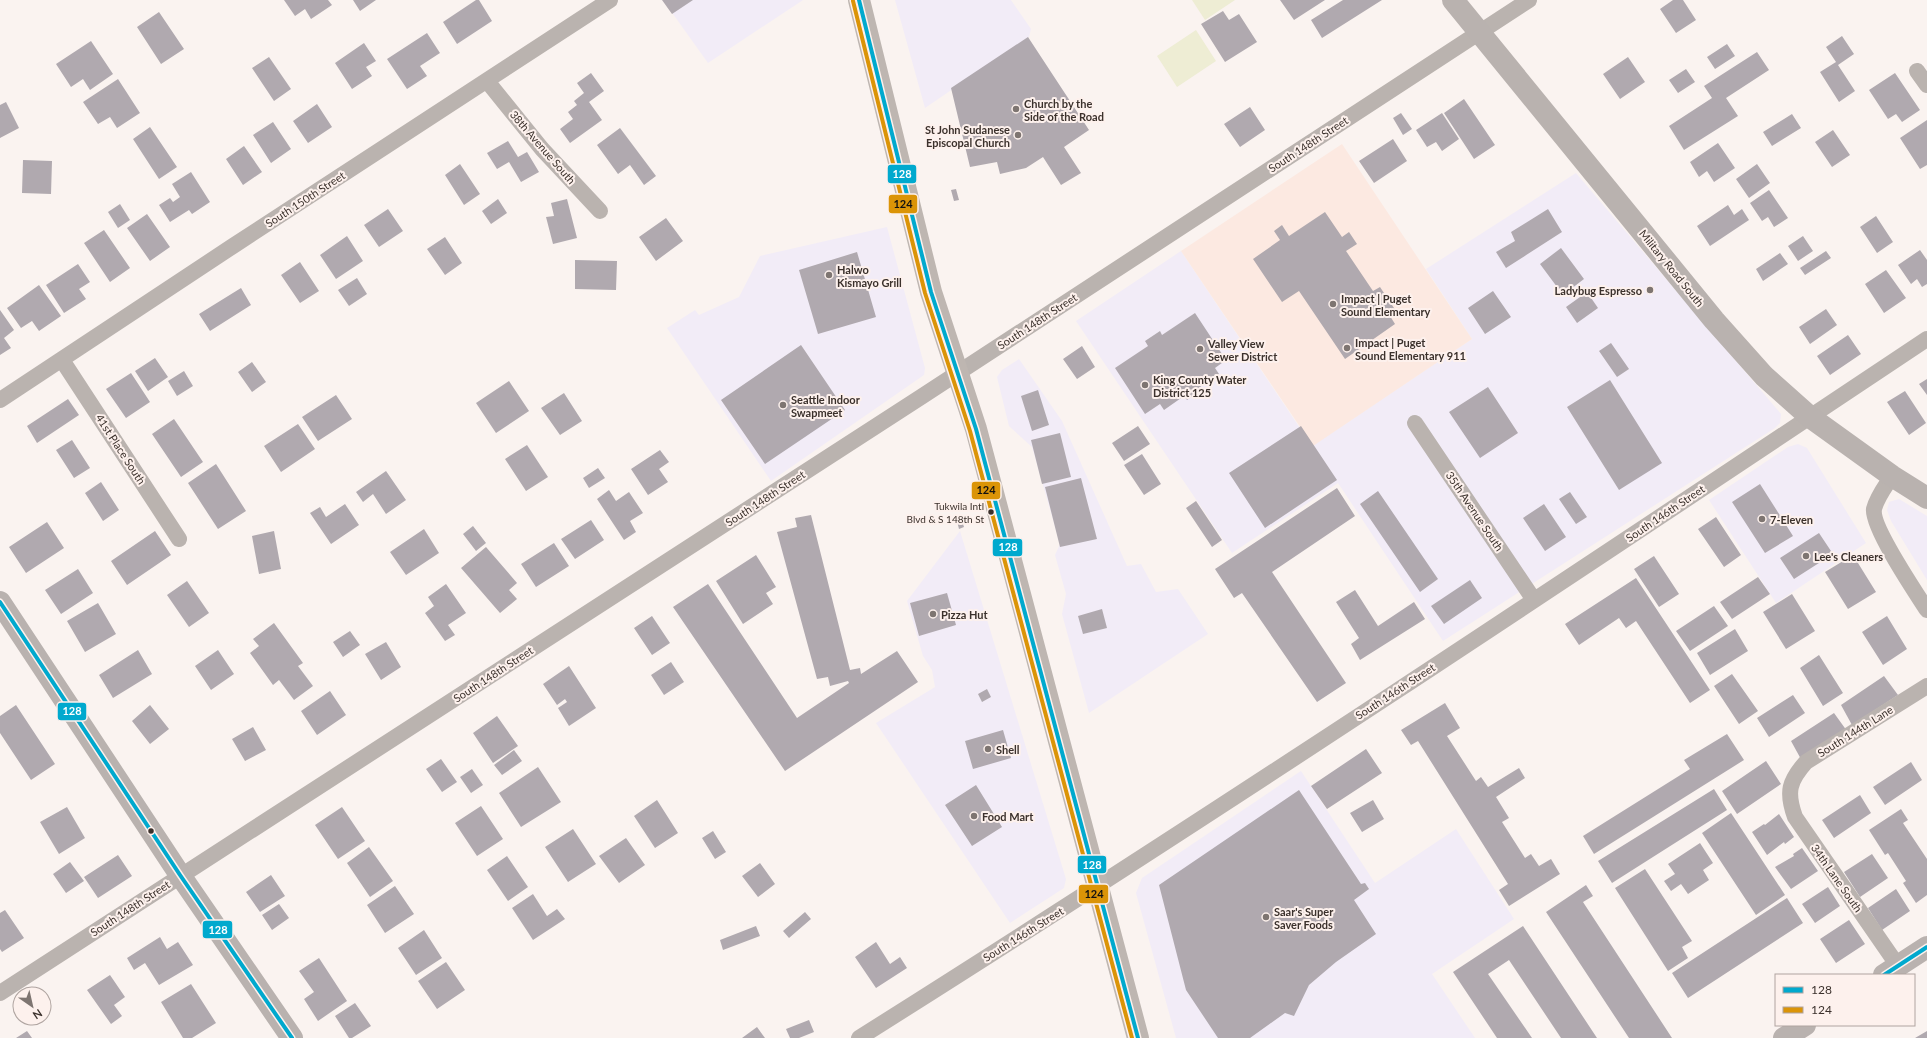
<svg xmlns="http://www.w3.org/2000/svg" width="1927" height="1038" font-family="Lato,sans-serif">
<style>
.commercial{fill:#f2ecf7}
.built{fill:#fce9e1}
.green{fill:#eeedd4}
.building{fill:#b0a9af}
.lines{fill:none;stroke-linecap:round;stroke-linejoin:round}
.street{stroke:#bab3af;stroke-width:16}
.secondary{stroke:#b9b2af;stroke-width:22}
.primary{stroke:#beb6b1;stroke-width:22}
.bus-1-casing{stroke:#fdf1ed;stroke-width:7}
.bus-2-casing{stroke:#fdf1ed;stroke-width:7}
.bus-1{stroke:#00a9ce;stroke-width:4}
.bus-2{stroke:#db9407;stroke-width:4}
.poi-dot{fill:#7e7571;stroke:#fdf1ed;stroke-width:1.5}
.bus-dot{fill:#3b312c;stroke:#fdf1ed;stroke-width:1.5}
.labels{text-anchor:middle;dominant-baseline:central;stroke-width:4;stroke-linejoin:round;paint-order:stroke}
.bus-label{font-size:10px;fill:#3b312c;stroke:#fdf1ed;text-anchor:end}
.poi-label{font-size:11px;font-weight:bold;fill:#3b312c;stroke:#fdf1ed;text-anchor:start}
.street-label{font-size:11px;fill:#3b312c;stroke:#fdf1ed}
.line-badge{stroke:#fdf1ed;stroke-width:1.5}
.badge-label{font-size:11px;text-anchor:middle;font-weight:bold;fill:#fff}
.pale-badge-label{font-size:11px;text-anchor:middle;font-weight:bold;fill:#111}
</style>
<rect width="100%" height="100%" fill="#faf3f0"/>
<path class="commercial" d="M663,0H803L708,63Z
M895,0H1011L1031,29L1029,37L925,108Z
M1576,173L1781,414L1780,423L1775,428L1443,641L1338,483L1232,553L1076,321L1181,251L1312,446L1472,339L1426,269Z
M887,227L925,368L924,375L771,481L667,328L695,310L699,315L739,297L760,256Z
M1019,359L1062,421L1127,566L1141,564L1156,592L1178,589L1208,634L1089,713L1062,614L1066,594L1055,555L1060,544L1032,447L1009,426L997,377L1002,370Z
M1798,444L1807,448L1866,543L1776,603L1709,500L1788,447Z
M1899,499L1927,516V580L1891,521L1887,510L1889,502Z
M960,531L1066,879L1064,888L1010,923L876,723L935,687L932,670L923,656L907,601Z
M1301,771L1375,883L1456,829L1514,919L1432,974L1475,1038H1176L1136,893L1142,878Z"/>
<path class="built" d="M1342,144L1472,339L1313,446L1181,251Z"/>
<path class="green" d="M1192,0H1235L1205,20Z
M1196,30L1216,61L1177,87L1157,56Z"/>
<path class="building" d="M284,0H328L332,5L311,19L305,9L295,16Z
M353,0H376L360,11Z
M476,0H479L492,21L457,44L443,22Z
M662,0H693L672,14Z
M1280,0H1325L1294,20Z
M1343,0H1382L1322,38L1311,20Z
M1673,0H1683L1696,20L1676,33L1660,9Z
M1223,11L1229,20L1239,14L1257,42L1225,62L1201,24Z
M159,12L184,49L161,64L137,27Z
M427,33L440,53L420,66L427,76L407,89L387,59Z
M1842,36L1854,54L1838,65L1855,91L1839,102L1820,72L1836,62L1826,47Z
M1028,37L1089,130L1064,147L1081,173L1061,185L1043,157L1026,168L1000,174L997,162L970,167L951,88Z
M91,41L113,74L90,90L83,79L71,87L56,64Z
M364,43L376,61L366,67L372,76L352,89L335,63Z
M1727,44L1735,56L1715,69L1707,57Z
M1757,52L1769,70L1726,98L1738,116L1684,150L1669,126L1712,98L1704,86Z
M269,57L291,89L274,101L252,68Z
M1628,57L1645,82L1620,99L1603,74Z
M1686,69L1695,82L1678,93L1669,80Z
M591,73L604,91L589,102L602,120L570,143L560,129L573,119L568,112L577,105L574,101L584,93L577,83Z
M1895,73L1920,110L1902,122L1896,114L1888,119L1869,90Z
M118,79L140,113L117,128L110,117L98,124L83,102Z
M1464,99L1495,145L1474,159L1444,113Z
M6,102L19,128L0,138V105Z
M317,104L332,127L308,143L293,121Z
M1250,107L1265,130L1240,147L1224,124Z
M1401,113L1412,129L1403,135L1393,118Z
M1442,113L1459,139L1442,151L1436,142L1427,147L1416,130Z
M1792,114L1801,128L1772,146L1763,132Z
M1927,120V165L1920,169L1900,138Z
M273,122L291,149L271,163L253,135Z
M150,127L177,167L159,179L133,139Z
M620,128L656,176L644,185L630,165L618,174L597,145Z
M1833,130L1850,155L1832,167L1815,142Z
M1393,139L1407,161L1374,183L1359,161Z
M508,141L518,157L527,152L539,172L521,182L509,162L497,169L487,153Z
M1718,143L1735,168L1714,182L1707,171L1699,177L1690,162Z
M244,146L262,172L243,185L226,159Z
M23,160L52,161L51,194L22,193Z
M460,164L480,194L464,205L445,175Z
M1757,164L1770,183L1749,198L1736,179Z
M191,172L210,202L192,214L189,210L170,222L159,205L170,198L173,202L180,197L172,184Z
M956,189L959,200L954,201L951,190Z
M1769,190L1788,218L1774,227L1768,217L1762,221L1750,203Z
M498,199L507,213L491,224L482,211Z
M567,199L577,238L553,244L546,217L554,216L551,203Z
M120,204L130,220L118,228L108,212Z
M1728,205L1734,215L1742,209L1749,220L1710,246L1697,226Z
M388,209L403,231L379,247L364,225Z
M1548,209L1562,232L1506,268L1496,252L1515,241L1511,232Z
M1325,212L1342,237L1349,232L1357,244L1346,251L1373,291L1380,287L1396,311L1390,316L1395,324L1345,359L1299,291L1282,302L1253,259L1280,240L1274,231L1282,225L1289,236Z
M147,214L170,247L150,261L127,228Z
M1876,216L1893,242L1877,253L1860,227Z
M666,218L683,241L656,261L639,237Z
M104,230L130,268L110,282L84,243Z
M347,236L363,261L336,279L320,255Z
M1803,236L1813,251L1798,261L1788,246Z
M445,237L462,263L445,275L427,249Z
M1561,248L1584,279L1563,295L1540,264Z
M1920,250L1927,260V284L1922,287L1917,279L1911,284L1898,265Z
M1826,251L1831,258L1805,275L1800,268Z
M857,252L876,317L818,334L799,270Z
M1780,253L1788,264L1763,281L1756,269Z
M575,260L617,261L616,290L575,289Z
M300,262L319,291L300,303L281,275Z
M78,264L90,282L79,289L86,299L64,313L46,285Z
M1886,270L1906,298L1884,313L1865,284Z
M357,278L367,294L349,306L338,290Z
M39,285L61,316L39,331L32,321L21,328L7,308Z
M241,288L251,305L210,331L199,314Z
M1493,291L1511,317L1485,334L1468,308Z
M1587,292L1598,308L1577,323L1566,307Z
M1826,309L1837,325L1810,344L1799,327Z
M0,310L14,330L4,338L11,348L0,355Z
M1195,313L1226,360L1215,368L1219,374L1197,389L1199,392L1187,400L1184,396L1164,410L1160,404L1145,414L1115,368L1148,346L1145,341L1160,331L1162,335Z
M1848,335L1861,354L1830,375L1817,356Z
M1611,343L1629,369L1617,377L1599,351Z
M801,345L845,410L765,464L721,400Z
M1082,346L1095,367L1077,379L1063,359Z
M155,358L168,377L148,391L135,371Z
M252,362L266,382L252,392L238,372Z
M184,371L193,386L177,396L168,381Z
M131,373L150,402L126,418L106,389Z
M1927,379V395L1919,384Z
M1610,380L1662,463L1619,490L1567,407Z
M509,381L529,411L496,433L476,403Z
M1488,387L1518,433L1480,458L1449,412Z
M1038,390L1049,425L1032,431L1021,396Z
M1905,391L1926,423L1909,435L1887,402Z
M564,393L582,421L560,435L541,408Z
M336,395L352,419L318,441L302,417Z
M68,399L79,415L37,443L27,426Z
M174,419L203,462L181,477L152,434Z
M298,424L315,449L281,472L264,446Z
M1138,426L1150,444L1124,461L1112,443Z
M1301,426L1337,480L1265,528L1229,473Z
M1060,433L1071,477L1042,484L1031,440Z
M72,440L90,468L74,478L56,450Z
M527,445L548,477L526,491L505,459Z
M660,450L669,462L659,469L668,482L648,495L631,469Z
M1142,454L1161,484L1144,495L1124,465Z
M216,464L246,511L218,529L188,483Z
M598,468L605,478L589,488L583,478Z
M386,471L406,500L386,514L373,494L363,502L356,492Z
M1081,478L1097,539L1060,547L1045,487Z
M101,482L119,510L103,521L85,493Z
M1760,484L1793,536L1765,553L1732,502Z
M1337,488L1355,516L1272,572L1346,683L1317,702L1242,593L1234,598L1215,569Z
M609,490L616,501L629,492L643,513L630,521L636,532L624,540L597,499Z
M1378,491L1438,579L1420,592L1360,504Z
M1570,492L1587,517L1576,524L1559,499Z
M1196,501L1222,540L1212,547L1186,508Z
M345,504L359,525L331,544L310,513L320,507L326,517Z
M1544,504L1566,537L1545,551L1523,518Z
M811,515L850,670L860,668L861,674L897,651L918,682L785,771L673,607L708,584L797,718L849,683L848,681L830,686L828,677L817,679L777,532L797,527L795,518Z
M960,515L964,527L959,529L956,517Z
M1716,517L1741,555L1724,567L1698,529Z
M591,520L604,540L575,559L561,539Z
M47,522L64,548L26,573L9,547Z
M473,526L486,543L476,551L463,534Z
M424,529L439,553L406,575L390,552Z
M155,531L171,555L127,585L111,561Z
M274,531L281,569L259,574L252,536Z
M1819,533L1833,554L1794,579L1780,558Z
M554,543L569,566L536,587L521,564Z
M486,547L517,583L509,590L517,599L500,613L461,568Z
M756,555L776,587L766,593L773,604L743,624L716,581Z
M1853,555L1876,592L1848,609L1825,572Z
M1654,556L1679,594L1659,607L1634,569Z
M78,569L93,593L61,614L45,590Z
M1758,577L1770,594L1732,619L1720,602Z
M1636,578L1710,690L1690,703L1636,621L1626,628L1619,618L1579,645L1565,624Z
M1470,580L1482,598L1444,624L1431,606Z
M187,581L209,613L189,627L167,595Z
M446,584L466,613L448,625L455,635L445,641L425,613L434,606L428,597Z
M1355,590L1378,626L1414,602L1425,619L1360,660L1351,644L1359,638L1336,602Z
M947,593L956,625L919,636L910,603Z
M1792,594L1815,631L1786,649L1763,612Z
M98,603L116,634L85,652L67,621Z
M1714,606L1728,626L1690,651L1676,631Z
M1102,609L1107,628L1083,634L1078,616Z
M652,616L670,643L652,655L634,628Z
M1887,616L1907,649L1883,665L1862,632Z
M274,623L303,663L298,666L313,686L294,700L279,680L273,685L250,653L259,646L253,639Z
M1735,629L1748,651L1710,675L1697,653Z
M350,631L360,645L343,657L333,642Z
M386,642L401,667L381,680L365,654Z
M138,650L152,674L113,698L99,675Z
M218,650L234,674L211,690L195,666Z
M1819,655L1843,693L1823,706L1800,668Z
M671,662L684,682L664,695L651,675Z
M569,666L596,708L569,726L558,708L567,702L565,699L557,705L543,684Z
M1732,674L1758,711L1739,724L1714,686Z
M1884,676L1898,695L1852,725L1841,705Z
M987,689L991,697L982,702L978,694Z
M330,691L346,715L317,735L301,711Z
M1793,695L1805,713L1769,737L1757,718Z
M1445,703L1460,728L1447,736L1476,781L1481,777L1488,787L1519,768L1525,778L1496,797L1509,818L1502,822L1525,858L1531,854L1539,866L1551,859L1560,874L1509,906L1499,890L1508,884L1418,741L1411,745L1401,730Z
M16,705L55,764L31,780L0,733V716Z
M150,705L169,729L150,744L132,721Z
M1834,713L1847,731L1802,761L1791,741Z
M497,716L518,746L493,763L473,733Z
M253,727L266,750L245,761L232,739Z
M1003,730L1011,758L973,769L965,741Z
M1727,734L1744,760L1594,854L1583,836L1690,769L1684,760Z
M1366,749L1382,773L1327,809L1311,786Z
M514,750L522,761L502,775L494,765Z
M441,759L457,782L442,792L426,769Z
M1766,761L1781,784L1737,814L1722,791Z
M1911,762L1922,780L1885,805L1873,787Z
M538,767L561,802L521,827L499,793Z
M472,769L483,785L471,793L460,777Z
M976,785L1002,827L972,846L945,805Z
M1714,789L1727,810L1612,883L1598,861Z
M1299,790L1361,884L1365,883L1369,889L1354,900L1376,934L1336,962L1309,985L1294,1016L1285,1013L1250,1038H1218L1186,990L1159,885Z
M1860,795L1871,813L1834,838L1822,820Z
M657,800L678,833L655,848L634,816Z
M1373,800L1384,819L1362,832L1350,813Z
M481,806L503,839L477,856L455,823Z
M67,807L85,838L59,854L40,822Z
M342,807L365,841L338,859L315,825Z
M1901,809L1908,820L1903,823L1927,859V895L1916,903L1903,883L1906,881L1888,853L1885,855L1869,830Z
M1731,813L1785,895L1756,915L1702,833Z
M1779,814L1794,837L1785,844L1784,842L1767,855L1752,832L1764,824L1765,825Z
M573,829L596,864L568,882L545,847Z
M713,831L726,852L715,859L702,838Z
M626,838L645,865L619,883L599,856Z
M1700,843L1713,863L1703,870L1709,880L1688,894L1681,884L1671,891L1664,881L1675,874L1668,864Z
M369,847L393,881L370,897L347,863Z
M1802,848L1818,871L1791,889L1775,867L1794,856L1793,854Z
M1872,854L1888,878L1860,897L1844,872Z
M118,855L132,876L98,898L84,877Z
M507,856L528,887L508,901L487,870Z
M70,862L84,881L66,893L53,874Z
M760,863L775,884L758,897L742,876Z
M1645,869L1692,941L1682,947L1688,958L1668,971L1615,888Z
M271,875L285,896L260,912L246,892Z
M1586,885L1593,896L1583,902L1672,1038H1629L1546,912Z
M395,886L414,914L385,933L367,905Z
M1828,887L1840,906L1815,923L1802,904Z
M1896,889L1910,911L1882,930L1868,908Z
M533,894L547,916L557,909L565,919L533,940L512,908Z
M1787,898L1803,923L1688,998L1672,973Z
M279,904L289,918L272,930L262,915Z
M5,910L24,938L2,952L0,949V913Z
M805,912L811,919L789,938L783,931Z
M1849,920L1865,944L1836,963L1820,939Z
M756,926L760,936L723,950L720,940Z
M1523,926L1597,1038H1561L1509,960L1488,974L1532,1038H1497L1453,972Z
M424,930L442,958L416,975L398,948Z
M160,937L167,949L178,942L193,965L159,985L145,963L134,970L127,958Z
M876,942L890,964L900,957L907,968L876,988L855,957Z
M319,958L347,1001L318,1021L304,999L314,992L299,971Z
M446,962L465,990L437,1009L418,981Z
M110,975L125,997L114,1005L122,1016L111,1024L87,990Z
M191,984L216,1023L192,1038H183L161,1002Z
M355,1003L371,1026L352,1038H349L335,1016Z
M809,1020L814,1032L799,1038H790L786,1029Z
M757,1027L765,1038H742Z
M27,1031L32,1038H16Z
M1927,1031V1038H1915Z"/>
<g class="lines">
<path class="street" d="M1917,71L1927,85
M487,81L542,149L600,211
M62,360L179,539
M0,400L233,246L610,0
M1415,423L1534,600
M1892,476C1885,487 1877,497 1874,509C1871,526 1916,593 1927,610
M1898,966L1795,817C1786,792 1789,781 1806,762L1927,686
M0,993L921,397L1529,0
M859,1038C1219,811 1573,575 1927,339"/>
<path class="secondary" d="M1453,0L1714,320L1764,376L1810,417L1892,476L1927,498
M0,602L180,875L292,1038
M1884,975L1927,947
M1784,1038L1805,1025"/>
<path class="primary" d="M859,0L931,292L976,429L1138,1038"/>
<g class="bus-1-casing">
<path id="bus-1" d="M859,0L931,292L976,429L1138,1038
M0,602L180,875L292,1038
M1884,975L1927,947"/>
</g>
<g class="bus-2-casing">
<path id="bus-2" d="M853,1L925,293L970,431L1132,1038"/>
</g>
<use href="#bus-1" class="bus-1"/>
<use href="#bus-2" class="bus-2"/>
</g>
<g class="poi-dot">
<circle cx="1016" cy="109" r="4"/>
<circle cx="1018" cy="135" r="4"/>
<circle cx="829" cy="275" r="4"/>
<circle cx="1650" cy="290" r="4"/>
<circle cx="1333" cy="304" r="4"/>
<circle cx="1347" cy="348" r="4"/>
<circle cx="1200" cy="349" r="4"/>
<circle cx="1145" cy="385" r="4"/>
<circle cx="783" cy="405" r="4"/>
<circle cx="1762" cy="519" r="4"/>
<circle cx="1806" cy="556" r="4"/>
<circle cx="933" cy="614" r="4"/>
<circle cx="988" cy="749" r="4"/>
<circle cx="974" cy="816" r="4"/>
<circle cx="1266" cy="917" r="4"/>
</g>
<g class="bus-dot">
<circle cx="991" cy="512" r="3.5"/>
<circle cx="151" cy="831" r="3.5"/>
</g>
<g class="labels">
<g class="bus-label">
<text x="984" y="506">Tukwila Intl<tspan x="984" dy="13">Blvd &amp; S 148th St</tspan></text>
</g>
<g class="poi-label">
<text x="1024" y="103">Church by the<tspan x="1024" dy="13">Side of the Road</tspan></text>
<text x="1010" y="129" text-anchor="end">St John Sudanese<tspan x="1010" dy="13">Episcopal Church</tspan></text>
<text x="837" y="269">Halwo<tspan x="837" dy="13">Kismayo Grill</tspan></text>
<text x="1642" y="290" text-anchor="end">Ladybug Espresso</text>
<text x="1341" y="298">Impact | Puget<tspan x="1341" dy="13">Sound Elementary</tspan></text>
<text x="1355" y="342">Impact | Puget<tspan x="1355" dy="13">Sound Elementary 911</tspan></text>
<text x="1208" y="343">Valley View<tspan x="1208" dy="13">Sewer District</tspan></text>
<text x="1153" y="379">King County Water<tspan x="1153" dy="13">District 125</tspan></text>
<text x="791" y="399">Seattle Indoor<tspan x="791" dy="13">Swapmeet</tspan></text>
<text x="1770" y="519">7-Eleven</text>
<text x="1814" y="556">Lee's Cleaners</text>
<text x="941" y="614">Pizza Hut</text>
<text x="996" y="749">Shell</text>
<text x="982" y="816">Food Mart</text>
<text x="1274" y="911">Saar's Super<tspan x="1274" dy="13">Saver Foods</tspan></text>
</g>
<g class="street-label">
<text transform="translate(1308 144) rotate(-33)">South 148th Street</text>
<text transform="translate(543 147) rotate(49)">38th Avenue South</text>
<text transform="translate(305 199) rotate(-33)">South 150th Street</text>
<text transform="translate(1672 268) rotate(51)">Military Road South</text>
<text transform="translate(1037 321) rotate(-33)">South 148th Street</text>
<text transform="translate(121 449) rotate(57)">41st Place South</text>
<text transform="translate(765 498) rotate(-33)">South 148th Street</text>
<text transform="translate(1475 511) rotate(56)">35th Avenue South</text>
<text transform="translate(1665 513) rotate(-34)">South 146th Street</text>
<text transform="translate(493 674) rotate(-33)">South 148th Street</text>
<text transform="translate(1395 691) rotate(-33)">South 146th Street</text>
<text transform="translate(1855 731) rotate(-32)">South 144th Lane</text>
<text transform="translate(1837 878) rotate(55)">34th Lane South</text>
<text transform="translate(130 908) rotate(-33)">South 148th Street</text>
<text transform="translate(1023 934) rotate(-32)">South 146th Street</text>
</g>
</g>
<g class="line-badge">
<rect x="887" y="164" width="30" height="20" rx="4" fill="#00a9ce"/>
<rect x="888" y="194" width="30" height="20" rx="4" fill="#db9407"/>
<rect x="971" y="481" width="30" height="19" rx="4" fill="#db9407"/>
<rect x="992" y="538" width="31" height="19" rx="4" fill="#00a9ce"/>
<rect x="57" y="702" width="30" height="19" rx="4" fill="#00a9ce"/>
<rect x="1077" y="855" width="30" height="19" rx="4" fill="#00a9ce"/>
<rect x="1078" y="884" width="31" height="20" rx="4" fill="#db9407"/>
<rect x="202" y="920" width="31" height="19" rx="4" fill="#00a9ce"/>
</g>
<g class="badge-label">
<text x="902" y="178">128</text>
<text x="1008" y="551">128</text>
<text x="72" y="715">128</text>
<text x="1092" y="869">128</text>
<text x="218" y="934">128</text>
</g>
<g class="pale-badge-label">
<text x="903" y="208">124</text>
<text x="986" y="494">124</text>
<text x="1094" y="898">124</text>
</g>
<rect x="1775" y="974" width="140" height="52" fill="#fdf1ed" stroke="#afa4a0"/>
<rect x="1783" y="987" width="20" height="6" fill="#00a9ce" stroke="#afa4a0"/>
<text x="1811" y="994" font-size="12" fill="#3b312c">128</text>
<rect x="1783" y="1007" width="20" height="6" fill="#db9407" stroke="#afa4a0"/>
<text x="1811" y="1014" font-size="12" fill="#3b312c">124</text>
<g transform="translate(32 1006) rotate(146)"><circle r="19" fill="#fdf1ed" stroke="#afa4a0"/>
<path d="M0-3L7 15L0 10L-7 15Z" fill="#7e7571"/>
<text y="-6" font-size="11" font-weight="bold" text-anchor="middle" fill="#3b312c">N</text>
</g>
</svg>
